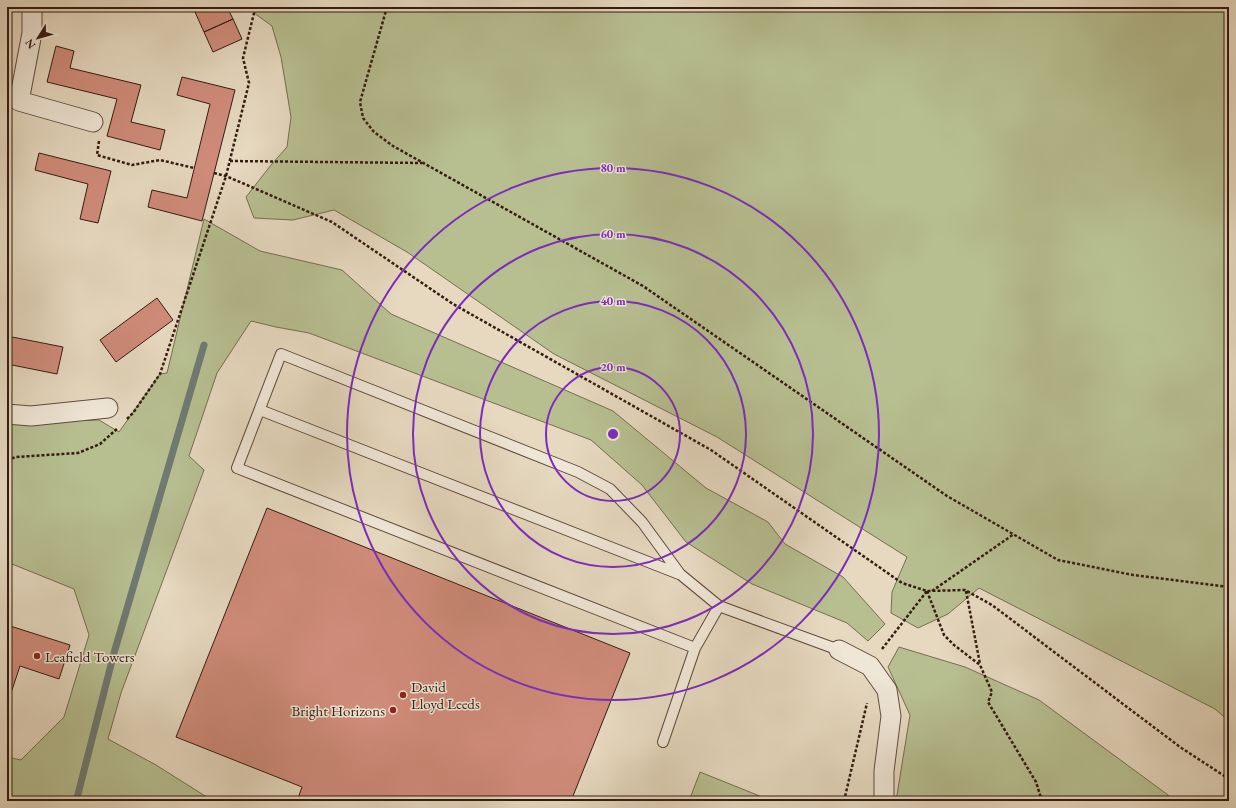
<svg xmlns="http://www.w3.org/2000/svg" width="1236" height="808" font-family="'EB Garamond',serif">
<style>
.green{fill:#b7bf91;stroke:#766d50}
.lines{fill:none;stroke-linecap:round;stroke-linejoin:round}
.stream{stroke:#6f7a73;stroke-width:7}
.building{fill:#d08c7b;stroke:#341b10}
.service-casing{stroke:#604a3c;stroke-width:12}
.minor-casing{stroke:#604a3c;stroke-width:21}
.path{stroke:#341b10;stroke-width:2.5;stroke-dasharray:3 2;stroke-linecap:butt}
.service{stroke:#efe6d6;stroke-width:10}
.minor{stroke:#efe6d6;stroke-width:19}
.ring{fill:none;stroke:#7b2cbf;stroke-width:2}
.poi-dot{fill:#8f2418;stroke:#efe6d6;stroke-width:1.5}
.labels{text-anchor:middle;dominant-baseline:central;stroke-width:3;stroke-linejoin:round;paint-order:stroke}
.poi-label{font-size:15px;fill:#341b10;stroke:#efe6d6;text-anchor:start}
.centre{fill:#7b2cbf;stroke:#efe6d6;stroke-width:2}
.ring-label{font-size:12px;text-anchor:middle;font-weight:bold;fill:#7b2cbf;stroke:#efe6d6;stroke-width:3;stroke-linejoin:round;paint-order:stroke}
</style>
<rect width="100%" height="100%" fill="#e6d9c0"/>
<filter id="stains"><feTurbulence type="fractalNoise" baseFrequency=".005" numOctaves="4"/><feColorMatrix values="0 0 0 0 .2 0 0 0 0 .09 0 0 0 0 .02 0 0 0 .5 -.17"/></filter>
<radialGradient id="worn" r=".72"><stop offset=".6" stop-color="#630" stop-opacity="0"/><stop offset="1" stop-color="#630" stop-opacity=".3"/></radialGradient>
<path class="green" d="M253,7H1229V721L1215,709L979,588L948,614L918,628L891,613L892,592L907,557L717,437L554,354L407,252L334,210L293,220L254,218L246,197L271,165L287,147L291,117L281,57L272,26L254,13Z
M204,219L260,251L342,270L391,314L613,411L706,488L768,522L785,544L843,577L885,624L868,641L847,623L752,584L686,542L642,485L591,440L309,333L276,327L251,321L217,373L189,456L204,470L121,693L108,739L156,765L213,801H7V757L21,760L64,717L89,635L74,589L7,562V421L18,422L99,420L119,432L160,374L167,373Z
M899,647L965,667L1039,700L1168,795L1172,801H896L910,715L888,667Z
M700,772L772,801H689Z"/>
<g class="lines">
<path class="stream" d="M74,801L77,798L114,653L204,345"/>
</g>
<path class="building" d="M205,7H227L233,19L204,32L195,12Z
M233,19L242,39L213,52L204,32Z
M56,46L74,51L70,68L141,85L131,122L165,130L160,150L107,136L117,99L47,82Z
M182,77L235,90L202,221L148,207L152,190L187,198L210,104L177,95Z
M39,153L111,171L98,223L80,219L88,184L35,170Z
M157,298L173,320L116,362L100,340Z
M7,336L63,347L57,374L7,364Z
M267,508L630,653L571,801H297L302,787L176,737Z
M7,625L70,645L59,679L20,666L7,705Z"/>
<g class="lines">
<g class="service-casing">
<path id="service" d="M260,410L679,574
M695,648L237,468L281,354L578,472L610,489L642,522L680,574L719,606L839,650
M663,742L695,648L719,606"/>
</g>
<g class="minor-casing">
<path id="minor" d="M32,7V33L19,101L93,122
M7,414L31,416L108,408
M839,650L870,666L887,690L891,716L884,771V801"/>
</g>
<path class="path" d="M387,7L360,102L363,118L374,132L393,146L643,286L947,496L1058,560L1133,575L1229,587
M99,141L97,155L132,165L160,160L194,168
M230,161L422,163
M214,173L226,176L332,222L453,304L711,450L902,583L927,591L965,590L992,605L1180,747L1229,779
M127,419L133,413L160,374L226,176L249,83L243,58L254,13L253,7
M7,460L16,457L78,453L100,444L118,428
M927,591L944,635L954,645L980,665L992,692L988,702L1036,782L1042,801
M932,591L1014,534
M966,591L980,664
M882,649L927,591
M844,801L867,703"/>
<use href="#service" class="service"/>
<use href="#minor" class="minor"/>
</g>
<g class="ring">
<circle cx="613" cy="434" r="67"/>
<circle cx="613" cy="434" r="133"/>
<circle cx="613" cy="434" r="200"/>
<circle cx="613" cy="434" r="266"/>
</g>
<g class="poi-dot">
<circle cx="37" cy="656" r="4"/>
<circle cx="403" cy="695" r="4"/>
<circle cx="393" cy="710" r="4"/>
</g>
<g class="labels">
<g class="poi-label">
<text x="45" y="656">Leafield Towers</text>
<text x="411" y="686">David<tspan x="411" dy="17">Lloyd Leeds</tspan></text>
<text x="385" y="710" text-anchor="end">Bright Horizons</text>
</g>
</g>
<circle cx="613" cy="434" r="6" class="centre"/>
<g class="ring-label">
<text x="613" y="172">80 m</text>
<text x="613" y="238">60 m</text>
<text x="613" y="305">40 m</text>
<text x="613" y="371">20 m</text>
</g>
<rect width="1236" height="808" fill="none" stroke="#e6d9c0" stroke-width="24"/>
<rect x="8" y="8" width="1220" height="792" fill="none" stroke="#341b10" stroke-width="2"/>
<rect x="12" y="12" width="1212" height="784" fill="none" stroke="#341b10"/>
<g transform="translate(38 38) rotate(233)" stroke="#efe6d6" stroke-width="3" paint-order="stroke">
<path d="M0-3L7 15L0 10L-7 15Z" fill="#341b10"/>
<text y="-6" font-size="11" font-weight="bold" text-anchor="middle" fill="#341b10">N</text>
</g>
<rect width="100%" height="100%" filter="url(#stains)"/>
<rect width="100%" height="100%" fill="url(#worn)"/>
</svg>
